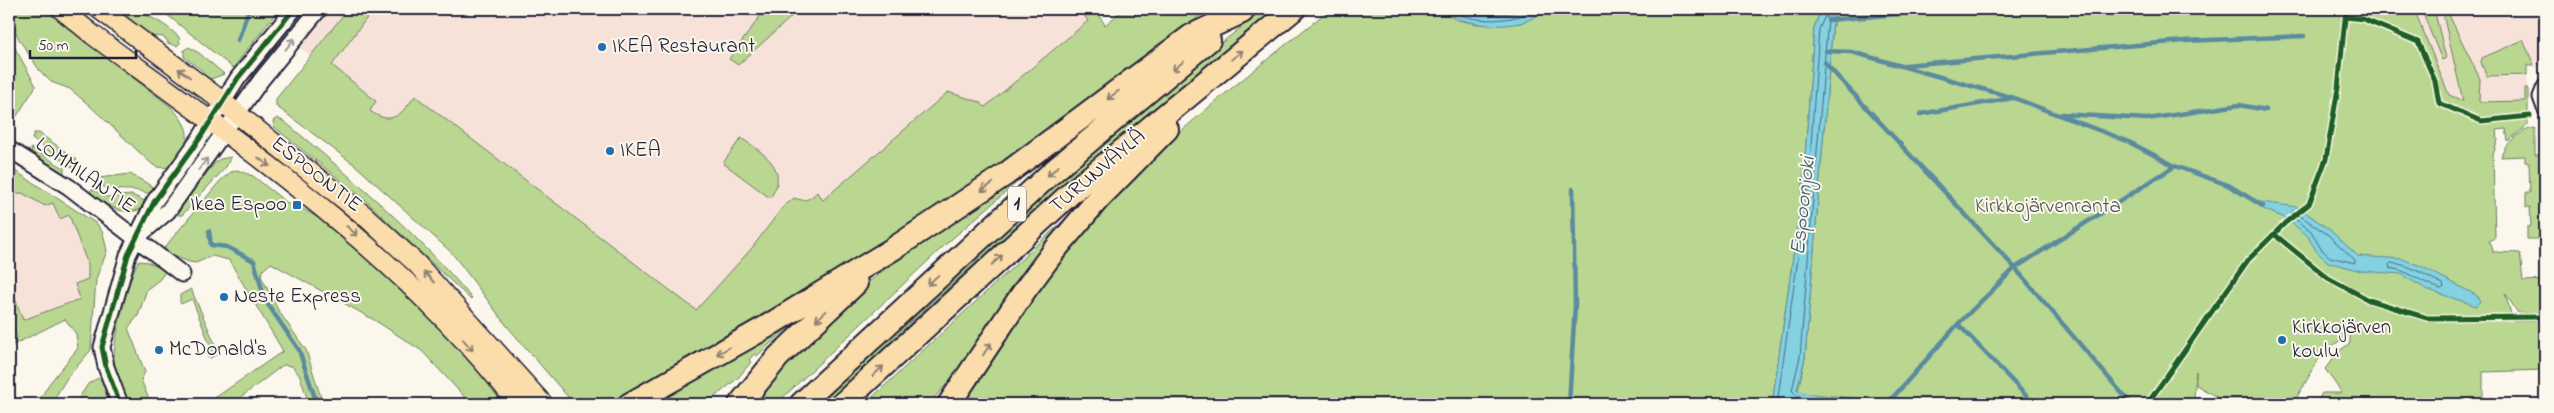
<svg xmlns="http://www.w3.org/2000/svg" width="2554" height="413" font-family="'Indie Flower',sans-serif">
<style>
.built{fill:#f7e2d9}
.green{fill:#b9d790;stroke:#6e7c66}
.water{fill:#83d1e1;stroke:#5c8b9f}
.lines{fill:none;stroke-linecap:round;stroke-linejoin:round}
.shore{stroke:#49687d;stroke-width:1}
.stream{stroke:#5c8b9f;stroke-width:4.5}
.minor-casing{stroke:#22223b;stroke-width:19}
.major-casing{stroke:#22223b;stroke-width:22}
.highway-casing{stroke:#22223b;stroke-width:26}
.minor{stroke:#fbf7ec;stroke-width:15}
.major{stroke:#fbddab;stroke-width:19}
.highway{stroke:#fbddab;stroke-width:22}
.cycleway-casing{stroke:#fbf7ec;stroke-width:8}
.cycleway{stroke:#1b5e20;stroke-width:5}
.oneway{stroke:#99979c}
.oneway2{stroke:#8e8073}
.poi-dot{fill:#1f6fb2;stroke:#fbf7ec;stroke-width:2}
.labels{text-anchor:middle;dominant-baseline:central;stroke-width:4;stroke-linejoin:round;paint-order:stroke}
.shield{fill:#fbf7ec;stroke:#636270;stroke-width:1}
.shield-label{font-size:20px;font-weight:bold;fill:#22223b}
.poi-label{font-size:21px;fill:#22223b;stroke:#fbf7ec;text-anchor:start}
.street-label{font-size:21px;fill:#22223b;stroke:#fbf7ec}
.park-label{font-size:21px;fill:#4f5854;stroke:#fbf7ec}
.water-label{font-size:22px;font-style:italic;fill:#3f576d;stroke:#fbf7ec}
</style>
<rect width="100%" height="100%" fill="#fbf7ec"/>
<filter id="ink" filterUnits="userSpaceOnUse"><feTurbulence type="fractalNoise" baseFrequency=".02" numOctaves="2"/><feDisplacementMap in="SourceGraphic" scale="10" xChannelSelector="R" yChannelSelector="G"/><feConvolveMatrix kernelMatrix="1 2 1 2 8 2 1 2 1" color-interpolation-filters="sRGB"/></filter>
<g filter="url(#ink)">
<path class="built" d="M279,9H1095L1108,38L687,328L375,154L313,58L269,24Z
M2414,9H2545V68L2544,65L2536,69L2534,65H2527L2528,112H2480L2449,95Z
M9,167L97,224L103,233L107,251L88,280L75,312L9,347Z"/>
<path class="green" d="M9,9H54L97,50L171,107C177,114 183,120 186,129C192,148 174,177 153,165L89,105L70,89L51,82L40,71L20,41L9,18Z
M110,9C138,9 159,18 179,37L180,43L177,46L167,43L168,41L163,37L155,36L152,40Z
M160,9H279L233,68Z
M348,9H361L369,15L332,65L376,101L370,111C393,127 402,113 415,96L696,310L752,248L782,208L794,198C805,202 809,200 817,192L823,200L948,92L980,102L985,107L1088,21L1080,9H1095L1105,25L1124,9H1209L970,187L840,270L605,404H574L507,326L452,253L355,165L276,106V99Z
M754,9H800L738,65L729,59L761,15Z
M1277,9L1053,193L915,318L826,404H812L1048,187L1187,70L1263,10Z
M1330,9H1437L1457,20L1478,24L1520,23L1551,9H1821L1814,28L1803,187L1772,404H964C1008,339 1048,272 1099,212C1165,137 1253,72 1330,9Z
M1834,9H2414L2449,95L2463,101L2443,14L2445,12L2448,13L2480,79L2479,102L2525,101V88H2528V125L2508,141L2506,129L2497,130L2498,140L2493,155L2495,238L2489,241L2493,252L2520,253L2523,281L2545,280V314L2518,313L2505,293L2513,321H2545V370L2483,372V404H2399L2395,402L2396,404H2316L2322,393H2342L2325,369L2338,352L2350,343V333L2330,348L2327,345L2293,404H2229L2196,385V371L2194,398L2205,404H1795L1805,358Z
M2421,9H2434L2446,58L2442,60Z
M9,37L36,86L11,125L9,124Z
M2523,40L2534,65H2527V75L2487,76L2481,63L2482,58Z
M189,47L199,53L224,74L211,79L202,76L203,71L184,57V50Z
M277,118L285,122C351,177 416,232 472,298L470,299L365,200L274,127L273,121Z
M2535,128V155H2539L2540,159H2545V239H2527V227L2531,226L2530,207H2526V192H2530L2529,163L2525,162V156L2501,157C2504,144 2522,129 2535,128Z
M34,133H39L76,159L78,164L76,166L72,167L32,139Z
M741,138C763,153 791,169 770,198L723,163Z
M31,148L64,168V173H59L32,155Z
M231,157L226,167L182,215H178L183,202L215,163L220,159Z
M1045,158L946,244L776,404H751C786,361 827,317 870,281C925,236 987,198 1045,158Z
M9,167L97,224L103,233L107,251L96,279L91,350L67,378L51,404H37L49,384L78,348L76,334L65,319L9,347V343L17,338L9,316V282L23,320L80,299L75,284L88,279V265L69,215L60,219L53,203L45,206L22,193L9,194Z
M237,170L253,176L295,209L298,206L327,223L404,289L489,380L490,387L504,404H471L422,351L376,321L271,263L263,270L261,276L278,310L306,350L323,404H309L300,376L292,366L283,365L232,404H206L283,351L229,260L212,256L196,263L189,262L169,254L164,248L220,181L231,172Z
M130,174L152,186L155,190L153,196C132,184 115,196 94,182L99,178Z
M92,189L106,197L132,195L149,203C130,221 109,207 92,195L90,191Z
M1064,220L1017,285L968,360L929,404H865Z
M139,261L148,262L166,271L159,280L147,289L138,316L128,328L145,372L141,380L151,404H129C124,390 117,375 114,360C112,347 130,269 139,261Z
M191,289L219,353L211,358L207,357L212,350L192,299L181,304L180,302V295Z
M821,300C800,321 778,335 757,356L754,354L749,360L751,362L738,378L706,404H646Z
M98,378L102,381L109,404H75L88,384Z"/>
<path class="water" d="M1437,9H1551C1541,13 1530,21 1519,23C1490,29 1463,23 1437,9Z
M1821,9H1834L1805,358L1797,390L1803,393L1853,398L1872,404H1772L1803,187L1814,28Z
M2261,202L2298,207L2330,230L2358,256L2402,259L2421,266L2476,295L2480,301L2476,306L2426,289L2401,274L2361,271L2328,262L2317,252L2307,235L2285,218L2263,209L2258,205Z"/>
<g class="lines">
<path class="shore" d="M1447,9C1476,25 1511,22 1539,9
M1460,9C1478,14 1507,17 1525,9
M2293,211L2327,234L2355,260V263L2330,257L2321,249L2311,231L2290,215Z
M2391,263C2411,264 2425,276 2443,284L2444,287L2441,289C2422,283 2410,271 2390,268L2389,265Z
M1777,404L1808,188L1819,29L1825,16L1828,19L1800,357L1792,390C1799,404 1841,400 1855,404"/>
<path class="stream" d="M1828,20L1959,9
M238,40L249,9
M1826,51L1852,52L2014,98L2127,141L2175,166L2228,185L2263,206
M1825,63L2015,268L2131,404
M1905,65L2184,41L2304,36
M1920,114L2013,98
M2062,114L2147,119L2239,105L2266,110
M209,231L211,245L227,247L254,261L265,300L299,350L317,404
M1958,324L2034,404
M1569,404L1575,305L1573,189
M1887,404L1958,324L2015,268L2175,166"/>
<g class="minor-casing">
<path id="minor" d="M2545,87L2541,97L2545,108
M9,149L69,187L182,274
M142,233L168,211L261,80L319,9
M120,404L106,367L102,347L128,255L154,202L200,138L238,78L294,9"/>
</g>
<g class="major-casing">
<path id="major" d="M61,9L93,35C244,146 402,254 518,404
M99,9L210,92L365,216L417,264L543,404"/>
</g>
<g class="highway-casing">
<path id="highway" d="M630,404L766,327L896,247L1006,174L1191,36L1242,12
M740,404L778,357L856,283
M801,404L1050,174L1209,40
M842,404L1072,192L1294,9
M949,404L1025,290L1054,251L1099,198L1167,129"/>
</g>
<use href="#minor" class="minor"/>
<use href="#major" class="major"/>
<use href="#highway" class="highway"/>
<g class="cycleway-casing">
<path id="cycleway" d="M2345,17L2363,19L2418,42L2435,81L2439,103L2481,121L2530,116
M2274,234L2328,278L2369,300L2427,318L2545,317
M120,404L106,367L102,347L128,255L154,202L200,138L238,78L294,9
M2150,404V400L2248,260L2285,223L2309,204L2326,159L2338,88L2346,9"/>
</g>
<use href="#cycleway" class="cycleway"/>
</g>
<defs><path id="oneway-shaft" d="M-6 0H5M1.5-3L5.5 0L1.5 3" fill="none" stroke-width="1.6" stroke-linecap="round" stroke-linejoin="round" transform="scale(1.25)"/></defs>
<g class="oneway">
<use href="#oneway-shaft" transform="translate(290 44) rotate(-51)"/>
<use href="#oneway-shaft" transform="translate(203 164) rotate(-53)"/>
</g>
<g class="oneway2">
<use href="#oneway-shaft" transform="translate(1237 55) rotate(-39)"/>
<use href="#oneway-shaft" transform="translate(1178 66) rotate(140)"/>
<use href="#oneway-shaft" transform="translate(184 73) rotate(-144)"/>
<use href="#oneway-shaft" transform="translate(1113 95) rotate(143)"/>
<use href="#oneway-shaft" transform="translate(264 162) rotate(37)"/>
<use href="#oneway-shaft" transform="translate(1053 171) rotate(139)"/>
<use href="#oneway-shaft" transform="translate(987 187) rotate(145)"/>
<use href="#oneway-shaft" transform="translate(352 231) rotate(41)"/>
<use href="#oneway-shaft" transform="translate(997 260) rotate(-42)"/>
<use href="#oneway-shaft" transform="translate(429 277) rotate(-133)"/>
<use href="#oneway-shaft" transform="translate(933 280) rotate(137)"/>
<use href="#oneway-shaft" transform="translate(821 316) rotate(137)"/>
<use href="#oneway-shaft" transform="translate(468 345) rotate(49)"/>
<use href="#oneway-shaft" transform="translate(987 349) rotate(-57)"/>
<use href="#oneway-shaft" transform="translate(723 351) rotate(150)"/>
<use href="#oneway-shaft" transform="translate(878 371) rotate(-43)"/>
</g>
</g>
<g class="poi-dot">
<circle cx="602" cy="47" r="5"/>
<circle cx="610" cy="151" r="5"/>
<rect x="292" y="200" width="10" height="10" rx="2.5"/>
<circle cx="224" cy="297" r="5"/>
<circle cx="2282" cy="340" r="5"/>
<circle cx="159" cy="350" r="5"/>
</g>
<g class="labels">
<rect class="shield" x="1008" y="186.5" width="18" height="35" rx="4"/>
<g class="shield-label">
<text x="1017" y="204">1</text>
</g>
<g class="poi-label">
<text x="612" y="47">IKEA Restaurant</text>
<text x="620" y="151">IKEA</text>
<text x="287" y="205" text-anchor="end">Ikea Espoo</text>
<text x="234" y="297">Neste Express</text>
<text x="2292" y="328">Kirkkojärven<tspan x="2292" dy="24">koulu</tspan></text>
<text x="169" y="350">McDonald's</text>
</g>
<g class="street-label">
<text transform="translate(1098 172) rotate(-40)">TURUNVÄYLÄ</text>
<text transform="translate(316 175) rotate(38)">ESPOONTIE</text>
<text transform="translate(85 176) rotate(35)">LOMMILANTIE</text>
</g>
<g class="park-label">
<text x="2048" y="207">Kirkkojärvenranta</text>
</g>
<g class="water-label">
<text transform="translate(1804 206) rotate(-84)">Espoonjoki</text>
</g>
</g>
<rect width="2554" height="413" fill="none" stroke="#fbf7ec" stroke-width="30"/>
<rect x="15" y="15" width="2524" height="383" fill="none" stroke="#22223b" stroke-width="2" filter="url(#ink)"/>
<path d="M30 50v8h106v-8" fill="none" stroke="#22223b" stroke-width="2.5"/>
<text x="38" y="50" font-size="15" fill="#22223b" stroke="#fbf7ec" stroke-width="4" paint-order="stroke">50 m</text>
</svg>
